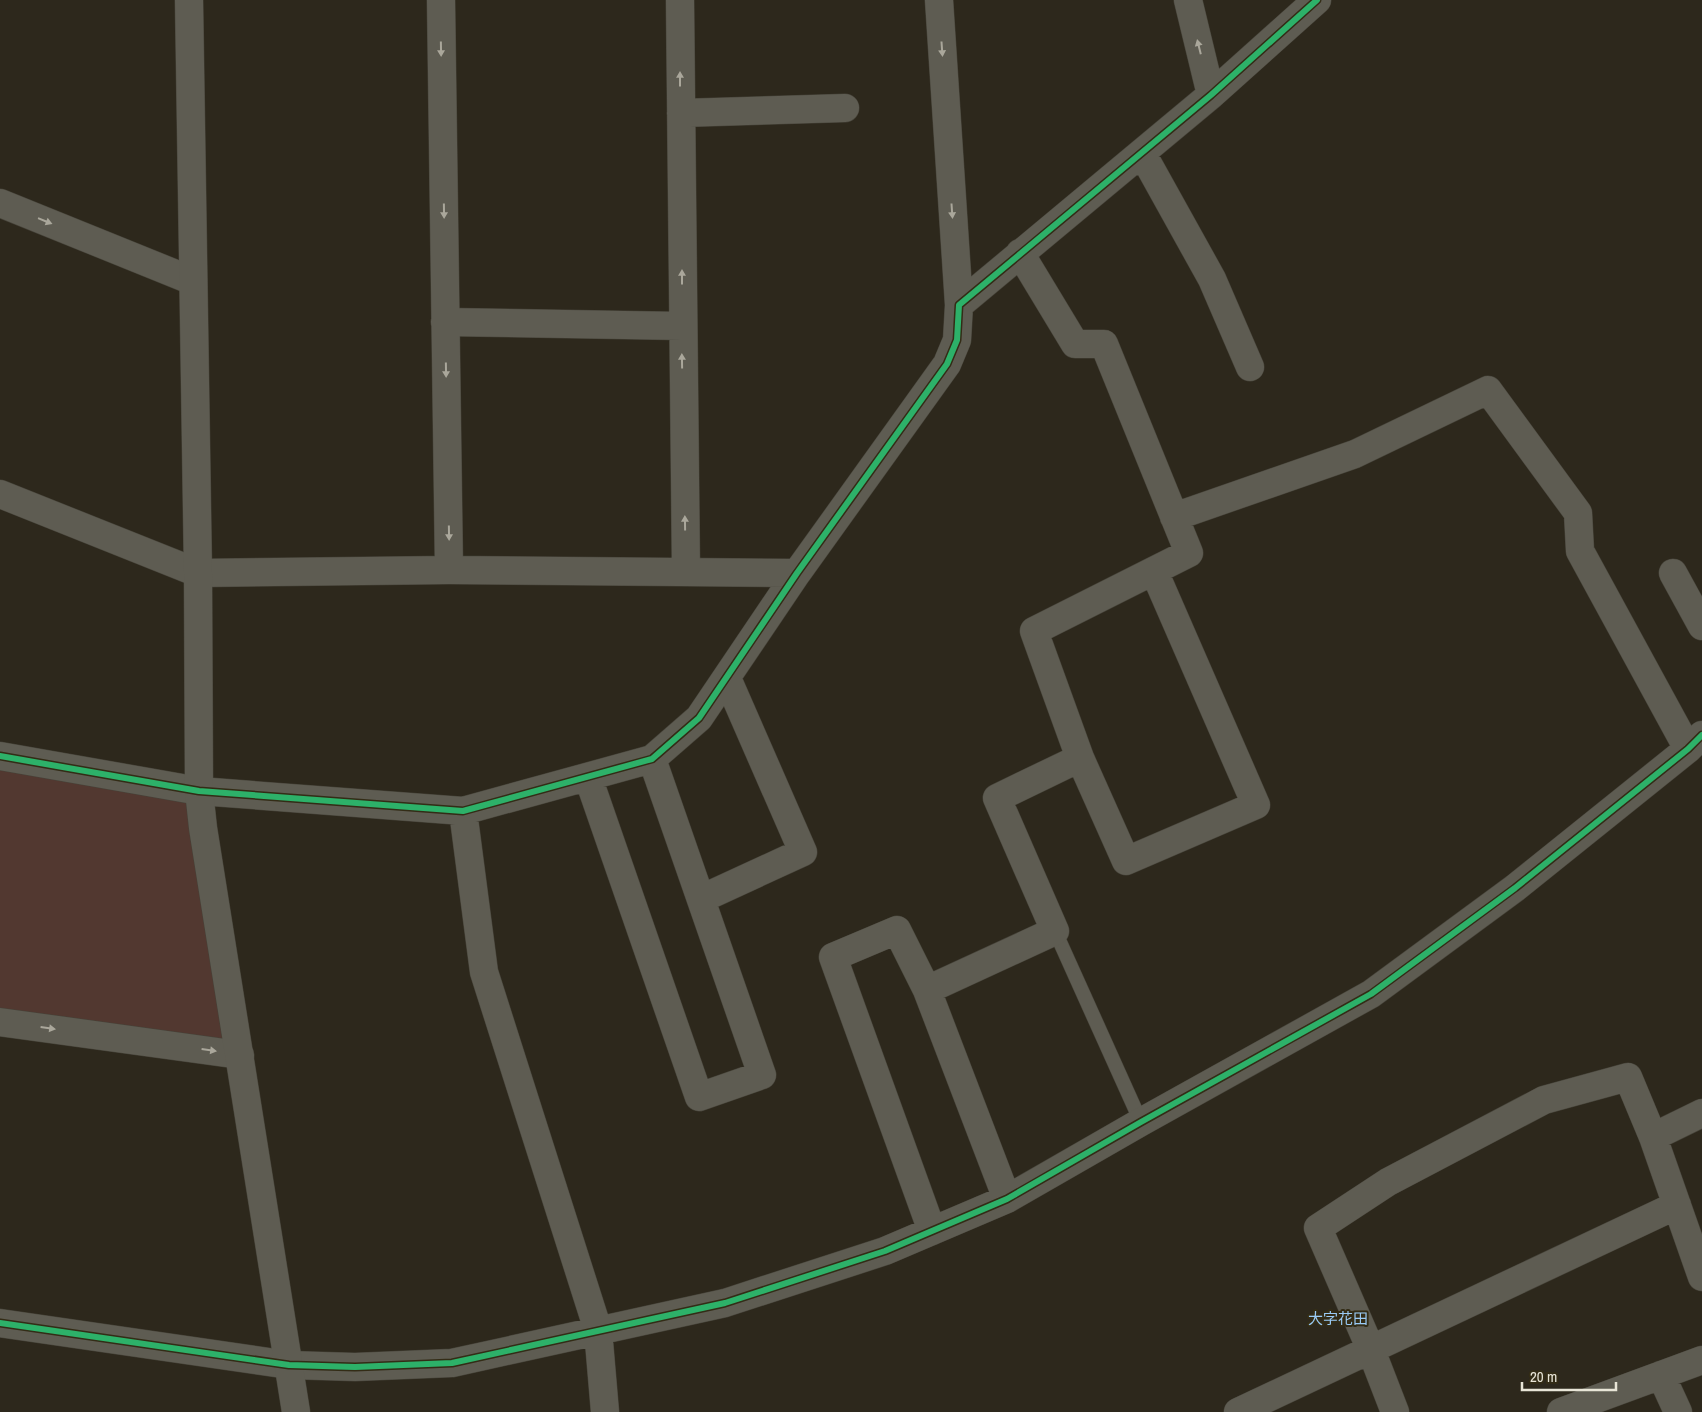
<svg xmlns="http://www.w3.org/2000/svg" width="1702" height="1412" font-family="'Archivo Narrow','Noto Sans JP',sans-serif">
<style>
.green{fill:#523830}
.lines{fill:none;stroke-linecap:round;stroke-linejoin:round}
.lane-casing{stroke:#464339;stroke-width:15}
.street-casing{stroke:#464339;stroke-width:29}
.secondary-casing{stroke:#464339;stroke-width:29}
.lane{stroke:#5e5c52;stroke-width:14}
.street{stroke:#5e5c52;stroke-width:28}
.secondary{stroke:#5e5c52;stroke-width:28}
.cycleway-casing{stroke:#332c16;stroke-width:9}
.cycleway{stroke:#2db169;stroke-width:6}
.oneway{fill:#aaa79b}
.labels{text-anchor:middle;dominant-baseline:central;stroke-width:4;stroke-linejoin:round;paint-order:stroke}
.quarter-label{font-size:15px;fill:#9acbf6;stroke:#332c16}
</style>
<rect width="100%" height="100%" fill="#2d281c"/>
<path class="green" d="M0,766L186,800L223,1043L0,1014Z"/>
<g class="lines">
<g class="lane-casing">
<path id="lane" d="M1055,931L1141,1122"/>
</g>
<g class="street-casing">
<path id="street" d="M441,0L449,570
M680,0L686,572
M939,0L959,305
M1188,0L1211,95
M681,113L845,108
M1142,153L1212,279L1250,367
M0,203L193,281
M1020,253L1075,344H1104L1189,553L1034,631L1080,758L1126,861L1256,805L1154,571
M445,322L682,326
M0,494L198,573L449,570L797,573
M1174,517L1355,454L1488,390L1578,513L1580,551L1688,749
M1673,573L1702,626
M0,756L199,791L463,811L652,759L699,718L797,573L947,364L957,340L959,305L1211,95L1317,0
M588,777L699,1097L762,1075L652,759
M463,811L484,972L598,1330L605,1412
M701,899L803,852L727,678
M927,990L1055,931L997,798L1080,758
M0,1022L240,1055
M1702,1113L1653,1137L1702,1277
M932,1231L833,957L897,930L927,990L1007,1199
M0,1323L289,1365L355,1367L452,1363L725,1303L885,1251L1007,1199L1141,1122L1371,994L1515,888L1688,749L1702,735
M1661,1375L1678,1412
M1238,1412L1677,1205
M1395,1412L1371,1350L1318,1228L1388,1182L1544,1100L1628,1077L1653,1137
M1561,1412L1702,1360"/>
</g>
<g class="secondary-casing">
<path id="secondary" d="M189,0L198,573L199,791L203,828L296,1412"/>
</g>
<use href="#lane" class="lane"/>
<use href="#street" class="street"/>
<use href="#secondary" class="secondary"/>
<g class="cycleway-casing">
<path id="cycleway" d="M0,756L199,791L463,811L652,759L699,718L797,573L947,364L957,340L959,305L1211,95L1317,0
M0,1323L289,1365L355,1367L452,1363L725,1303L885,1251L1007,1199L1141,1122L1371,994L1515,888L1688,749L1702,735"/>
</g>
<use href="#cycleway" class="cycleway"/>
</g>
<defs><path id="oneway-solid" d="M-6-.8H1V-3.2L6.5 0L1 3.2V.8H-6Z" transform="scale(1.25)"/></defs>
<g class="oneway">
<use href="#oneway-solid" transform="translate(1199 47) rotate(-104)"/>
<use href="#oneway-solid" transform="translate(441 49) rotate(89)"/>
<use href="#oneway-solid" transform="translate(942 49) rotate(86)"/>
<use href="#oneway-solid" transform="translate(680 79) rotate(-90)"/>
<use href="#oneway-solid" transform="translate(444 211) rotate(89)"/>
<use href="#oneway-solid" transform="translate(952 211) rotate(86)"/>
<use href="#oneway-solid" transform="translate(45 221) rotate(22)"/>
<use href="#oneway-solid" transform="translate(682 277) rotate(-90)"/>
<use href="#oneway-solid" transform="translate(682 361) rotate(-91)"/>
<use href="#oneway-solid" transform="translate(446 370) rotate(89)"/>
<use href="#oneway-solid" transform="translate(685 523) rotate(-91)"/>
<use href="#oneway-solid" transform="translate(449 533) rotate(89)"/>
<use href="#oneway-solid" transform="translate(48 1028) rotate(8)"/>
<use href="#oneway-solid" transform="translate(209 1050) rotate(8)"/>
</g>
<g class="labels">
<g class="quarter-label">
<text x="1338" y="1318">大字花田</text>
</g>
</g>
<path d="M1522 1382v8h94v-8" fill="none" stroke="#e8e5d7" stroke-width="2.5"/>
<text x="1530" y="1382" font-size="15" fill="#e8e5d7" stroke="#332c16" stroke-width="4" paint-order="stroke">20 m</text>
</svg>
